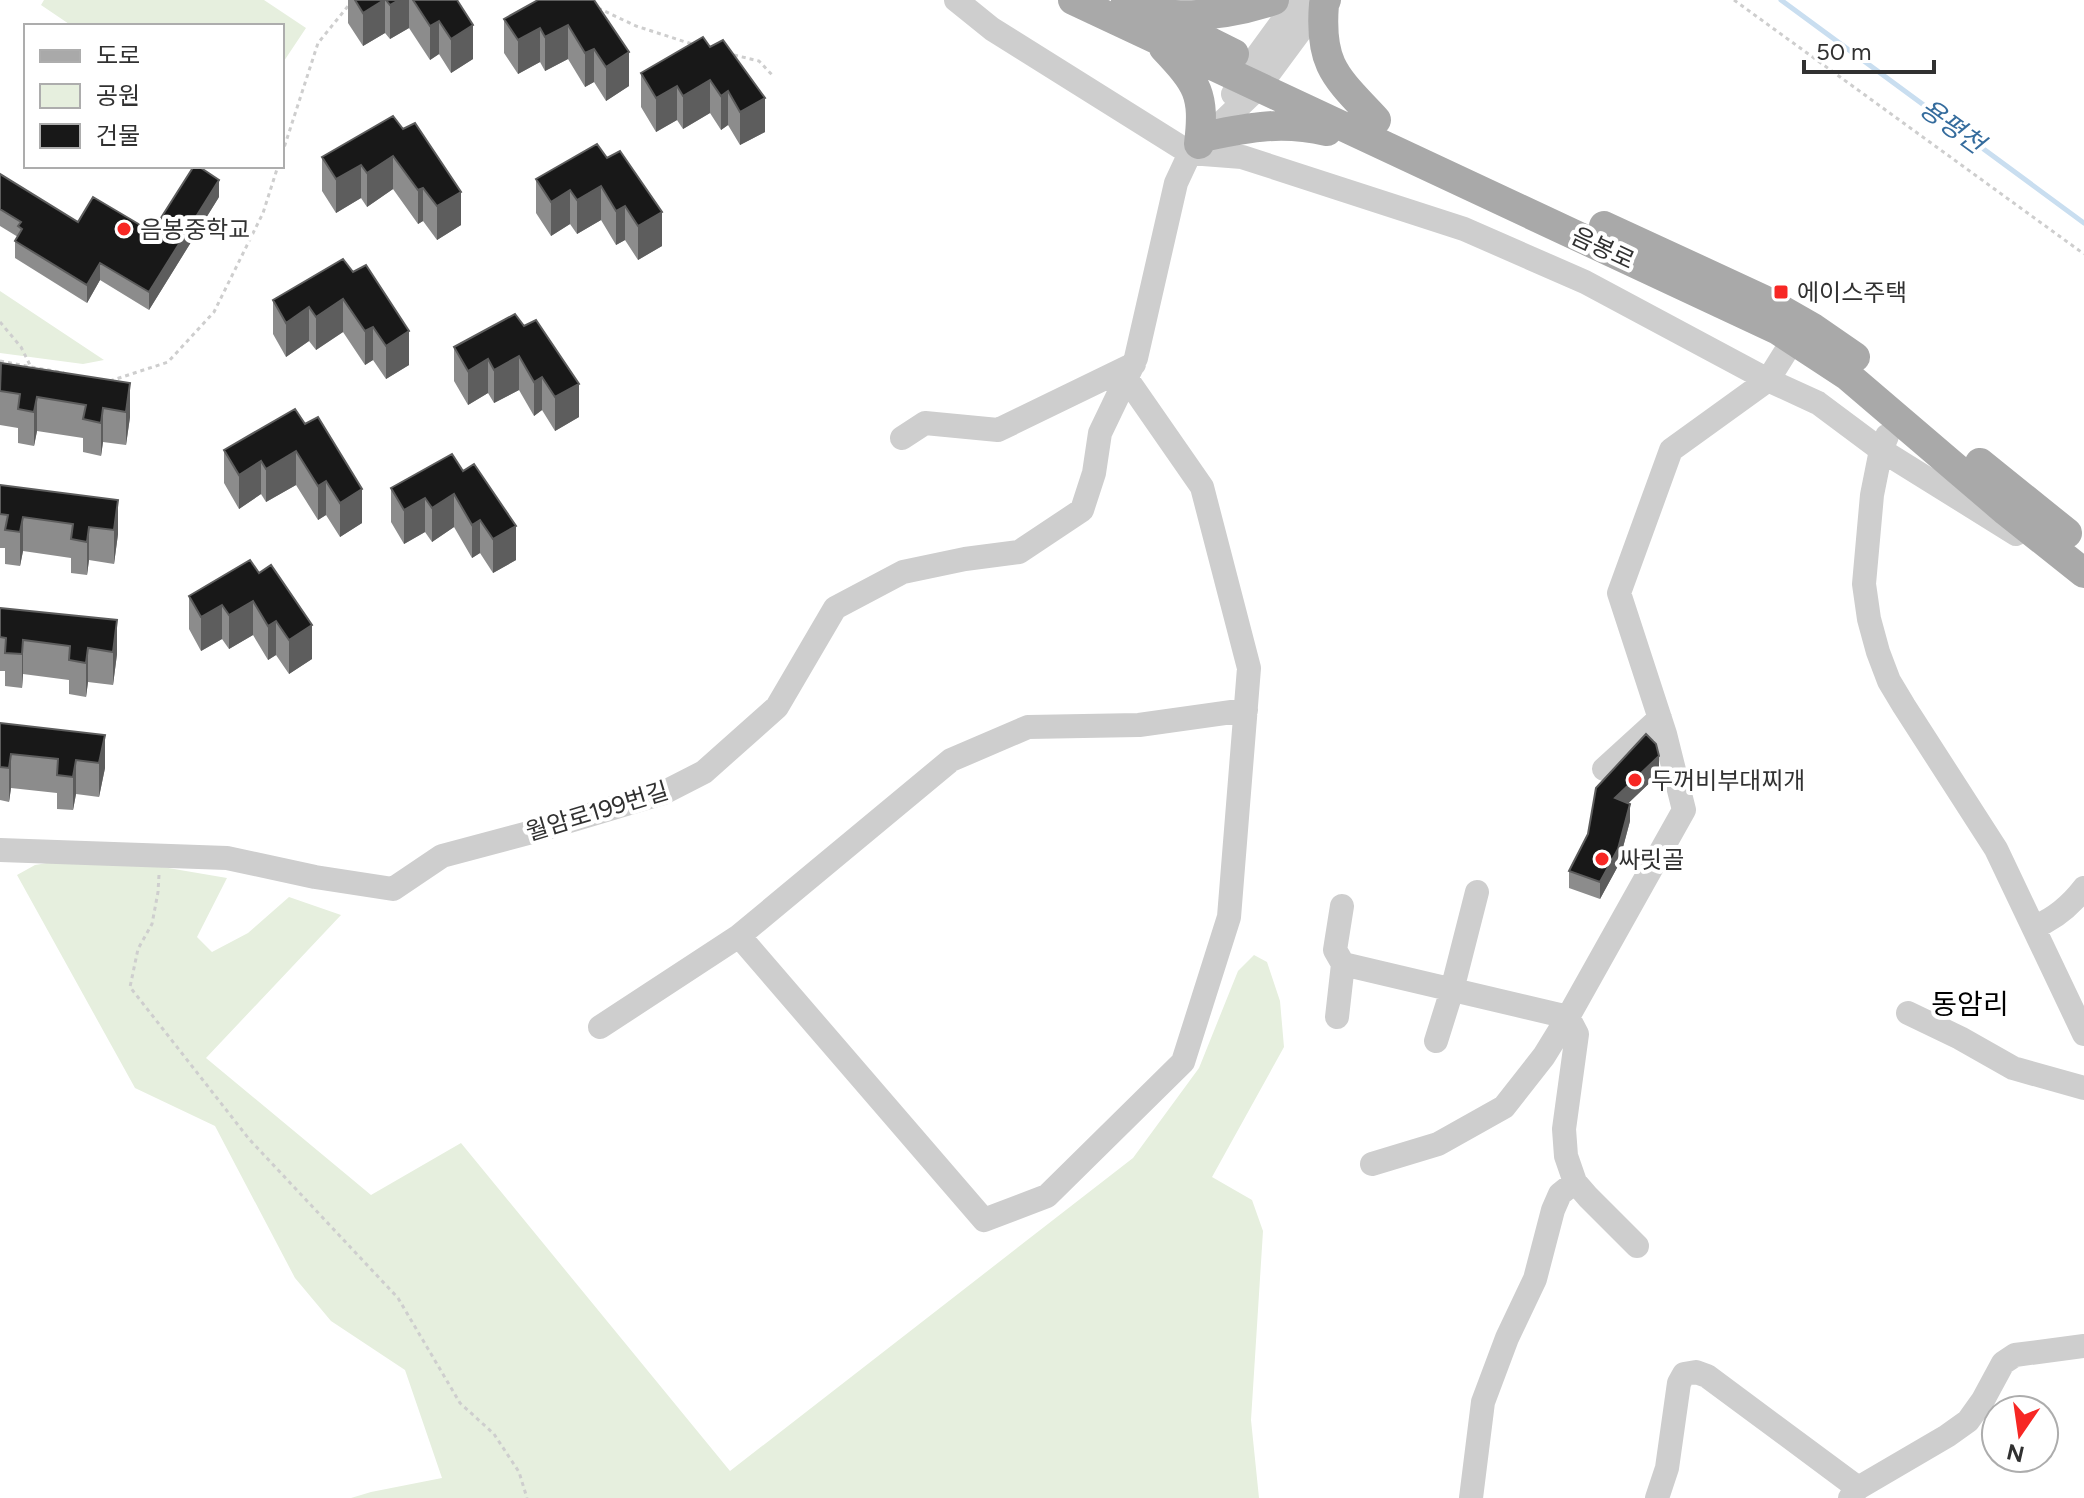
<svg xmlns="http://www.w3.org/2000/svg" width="2084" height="1498" font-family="Figtree,'Noto Sans KR',sans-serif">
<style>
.green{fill:#e6efde}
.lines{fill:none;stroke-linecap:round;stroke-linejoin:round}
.stream{stroke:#c9def0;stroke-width:5}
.path{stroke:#cecece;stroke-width:3;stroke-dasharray:4 4;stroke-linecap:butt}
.minor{stroke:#cecece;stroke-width:24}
.major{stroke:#a9a9a9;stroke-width:30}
.wall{fill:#8c8c8c}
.shaded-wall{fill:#5d5d5d}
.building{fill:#181818;stroke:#5d5d5d;stroke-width:2}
.poi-dot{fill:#f72724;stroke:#fff;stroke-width:3}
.labels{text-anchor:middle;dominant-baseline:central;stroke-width:8;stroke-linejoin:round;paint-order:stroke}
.poi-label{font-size:24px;fill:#313131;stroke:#fff;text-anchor:start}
.street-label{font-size:24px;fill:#313131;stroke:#fff}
.water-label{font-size:26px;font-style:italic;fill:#356c9d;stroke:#fff}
.quarter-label{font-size:28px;fill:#000;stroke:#fff}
</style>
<rect width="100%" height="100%" fill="#fff"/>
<path class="green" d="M44,0H264L306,28L282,64V26H72L41,5Z
M0,291L104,360L83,364L0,353Z
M78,858L133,862L227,878L197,937L212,952L248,933L289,897L341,915L206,1058L371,1195L461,1143L730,1471L1133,1158L1199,1068L1238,971L1254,955L1267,962L1280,1001L1284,1047L1212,1177L1252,1200L1263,1231L1251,1420L1259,1498H351L371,1492L442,1478L405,1370L331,1321L295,1278L215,1126L135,1088L17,875L35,865Z"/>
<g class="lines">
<path class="stream" d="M1781,0L2084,223"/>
<path class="path" d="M1734,0L2084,254
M598,8L636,26L695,45
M734,55L759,61L774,77
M282,154L318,43L353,0
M0,322L21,347L31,367
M0,361L64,373
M110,381L168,362L214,312L263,213L278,166
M159,875L158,892L152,924L138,949L130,987L249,1139L398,1298L460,1403L494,1434L519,1472L527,1498"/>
<path class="minor" d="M956,0L992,29L1190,153L1242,157L1464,229L1585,282L1768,380L1818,403L1881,450L2016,534
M1233,94L1252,63L1298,0
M1127,379L1202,487L1249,668L1229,917L1183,1062L1047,1196L984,1220L739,936L951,760L1028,727L1139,725L1246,710
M1887,436L1881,450L1872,495L1864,584L1869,619L1878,652L1889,681L1904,706L1996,849L2084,1034
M902,438L925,423L998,430L1134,364
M1604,769L1660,718
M0,850L227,858L315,877L393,889L442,856L536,831L663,793L704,772L777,707L835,608L903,572L965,559L1019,552L1082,510L1094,473L1100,433L1136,358L1176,183L1190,153L1258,88L1323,0
M1342,906L1335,950L1343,964L1568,1017L1684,810L1665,734L1619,593L1671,450L1768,380L1793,340
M2034,927C2055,919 2070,906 2084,888
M1908,1013L1960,1038L2013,1068L2084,1088
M1337,1017L1343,964
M600,1027L739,936
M1436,1041L1452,990L1477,892
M1372,1164L1438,1144L1504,1107L1544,1056L1568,1017L1577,1034L1564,1129L1566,1156L1575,1182L1588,1197L1637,1246
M1471,1498L1483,1402L1507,1338L1535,1279L1553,1210L1560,1194L1575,1182
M1657,1498L1667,1468L1679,1383L1684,1374L1696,1372L1707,1376L1858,1488
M1850,1498L1858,1488L1947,1436L1968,1421L1983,1400L2003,1363L2015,1355L2084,1346"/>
<path class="major" d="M1073,0L1778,330L1848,376L2006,511L2084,573
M1126,0L1234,54
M1326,0L1324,4C1319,66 1336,77 1376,120
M1162,14C1200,18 1238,12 1274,0
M1164,48C1198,84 1205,94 1199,144
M1207,136C1251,127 1282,121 1327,131
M1604,226L1762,299L1813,328L1855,357
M1980,463L2067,533"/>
</g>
<path class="wall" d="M348,0H457L473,59L451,73L439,54L430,60L409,28L390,39L385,33L363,46L348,23Z
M594,0L629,86L606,101L594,82L585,87L568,59L545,71L540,62L518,74L504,53V19Z
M703,37L765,132L740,145L728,125L721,130L710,113L683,129L677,120L656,132L641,107V73Z
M393,116L461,225L437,240L423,221L418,224L393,189L367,207L361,198L336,213L322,191V157Z
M597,144L662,246L638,260L625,240L616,245L601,220L577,234L570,224L551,236L536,213V179Z
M0,174L78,222L152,232L219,197L149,310L100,280L87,303L15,258V241L18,237L0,226Z
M343,259L409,365L386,379L373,360L365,365L343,332L316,350L309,341L286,357L273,334V300Z
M515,314L579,417L555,431L542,410L534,416L519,390L494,403L488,393L468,405L454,381V347Z
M0,368L130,383V417L126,445L103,442L101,456L83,452V438L37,431L34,446L18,443V428L0,425Z
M295,409L362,523L340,537L326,515L318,520L296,485L266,502L261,494L239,509L224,483V450Z
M452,454L516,560L493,573L480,553L472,558L454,527L432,542L425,532L404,544L391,522V488Z
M0,485L118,500V534L114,564L89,560L87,575L71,573V558L23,551L20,566L5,564V548H0Z
M250,560L312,659L289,674L276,655L268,660L253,635L229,649L222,639L201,651L189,629V596Z
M0,608L117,654L113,685L88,682L86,697L69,694V680L23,674L22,688L5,686V671H0Z
M0,723L105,735V768L99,797L76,794L73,810L57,809V793L11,788L9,802L0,800Z
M1659,774L1628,803L1630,821L1618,866L1600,899L1569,888V871L1588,834Z"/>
<path class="shaded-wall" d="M385,0V33L363,46V13Z
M399,0H409V28L390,39V5Z
M439,21V54L430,60V26Z
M473,25V59L451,73V39Z
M568,25V59L545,71V37Z
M540,28V62L518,74V40Z
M594,49V82L585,87V53Z
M629,52V86L606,101V67Z
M710,80V113L683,129V96Z
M677,86V120L656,132V98Z
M728,91V125L721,130V96Z
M765,98V132L740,145V112Z
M393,156V189L367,207V173Z
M361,165V198L336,213V179Z
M219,180V197L149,310V292Z
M601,186V220L577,234V200Z
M423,188V221L418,224V190Z
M570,190V224L551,236V202Z
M461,192V225L437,240V206Z
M625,206V240L616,245V211Z
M662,212V246L638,260V226Z
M100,263V280L87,303V285Z
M343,299V332L316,350V317Z
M309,307V341L286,357V323Z
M373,327V360L365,365V331Z
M409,331V365L386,379V346Z
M519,356V390L494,403V370Z
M488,359V393L468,405V371Z
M542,377V410L534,416V382Z
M130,383V417L126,445V412Z
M579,384V417L555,431V397Z
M37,397V431L34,446V412Z
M103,408V442L101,456V423Z
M296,451V485L266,502V469Z
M261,461V494L239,509V475Z
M326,481V515L318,520V486Z
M362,489V523L340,537V503Z
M454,494V527L432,542V508Z
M425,498V532L404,544V510Z
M118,500V534L114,564V530Z
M23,517V551L20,566V532Z
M480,520V553L472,558V525Z
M516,526V560L493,573V539Z
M89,527V560L87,575V542Z
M253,601V635L229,649V615Z
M222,605V639L201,651V617Z
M117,620V654L113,685V652Z
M276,621V655L268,660V626Z
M312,625V659L289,674V640Z
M23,640V674L22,688V654Z
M88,648V682L86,697V663Z
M105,735V768L99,797V763Z
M11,754V788L9,802V768Z
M1659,756V774L1615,816V798Z
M76,760V794L73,810V777Z
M1630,804V821L1618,866L1600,899V882Z"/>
<path class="building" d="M355,0H384L363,13Z
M386,0H399L390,5Z
M413,0H457L473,25L451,39L439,21L430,26Z
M538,0H594L629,52L606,67L594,49L585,53L568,25L545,37L540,28L518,40L504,19Z
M703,37L710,47L723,40L765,98L740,112L728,91L721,96L710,80L683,96L677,86L656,98L641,73Z
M393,116L403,129L415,123L461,192L437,206L423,188L418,190L393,156L367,173L361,165L336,179L322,157Z
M597,144L607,158L620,151L662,212L638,226L625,206L616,211L601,186L577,200L570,190L551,202L536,179Z
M194,166H198L219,180L149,292L100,263L87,285L15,241L22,229L18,226L21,222L0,209V174L78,222L93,197L152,232Z
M343,259L353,272L366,265L409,331L386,346L373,327L365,331L343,299L316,317L309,307L286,323L273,300Z
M515,314L524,326L536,320L579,384L555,397L542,377L534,382L519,356L494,370L488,359L468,371L454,347Z
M1,363L130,383L126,412L103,408L101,423L83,419L86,405L37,397L34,412L18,409L20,394L0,391Z
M295,409L305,424L318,417L362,489L340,503L326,481L318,486L296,451L266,469L261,461L239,475L224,450Z
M452,454L463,471L474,464L516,526L493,539L480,520L472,525L454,494L432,508L425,498L404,510L391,488Z
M0,485L118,500L114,530L89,527L87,542L71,539L73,524L23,517L20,532L5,530L8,515L0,514Z
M250,560L259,573L271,565L312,625L289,640L276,621L268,626L253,601L229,615L222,605L201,617L189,596Z
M0,608L117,620L113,652L88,648L86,663L69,660L70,646L23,640L22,654L5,653L6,638L0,637Z
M0,723L105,735L99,763L76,760L73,777L57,775L58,759L11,754L9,768L0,767Z
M1646,734L1656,744L1659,756L1615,798L1630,804L1618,849L1600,882L1569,871L1588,834L1596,788Z"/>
<g class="poi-dot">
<circle cx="124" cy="229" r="8"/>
<rect x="1773" y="284" width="16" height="16" rx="4"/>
<circle cx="1635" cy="780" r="8"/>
<circle cx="1602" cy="859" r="8"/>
</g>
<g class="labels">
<g class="poi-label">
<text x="140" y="229">음봉중학교</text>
<text x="1797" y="292">에이스주택</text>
<text x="1651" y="780">두꺼비부대찌개</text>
<text x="1618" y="859">싸릿골</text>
</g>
<g class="street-label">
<text transform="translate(1603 248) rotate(25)">음봉로</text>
<text transform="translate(597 811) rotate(-17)">월암로199번길</text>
</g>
<g class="water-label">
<text transform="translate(1952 126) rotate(36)">용평천</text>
</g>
<g class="quarter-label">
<text x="1970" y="1004">동암리</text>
</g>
</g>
<rect x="24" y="24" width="260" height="144" fill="#ffffff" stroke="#adadad" stroke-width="2"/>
<rect x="40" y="50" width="40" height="12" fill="#a9a9a9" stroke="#adadad" stroke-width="2"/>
<text x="96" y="64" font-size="24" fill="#313131">도로</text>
<rect x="40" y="84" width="40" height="24" fill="#e6efde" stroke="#adadad" stroke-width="2"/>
<text x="96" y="104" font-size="24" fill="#313131">공원</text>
<rect x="40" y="124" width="40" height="24" fill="#181818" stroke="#adadad" stroke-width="2"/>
<text x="96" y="144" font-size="24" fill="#313131">건물</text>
<g transform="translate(2020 1434) rotate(193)"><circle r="38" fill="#ffffff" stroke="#adadad" stroke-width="2"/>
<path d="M0-6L14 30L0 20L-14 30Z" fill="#f72724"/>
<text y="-12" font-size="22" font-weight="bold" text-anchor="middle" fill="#313131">N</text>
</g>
<path d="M1804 60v12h130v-12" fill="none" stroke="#313131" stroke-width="4"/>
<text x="1816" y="60" font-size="24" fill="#313131" stroke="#ffffff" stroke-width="6" paint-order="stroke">50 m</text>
</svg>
